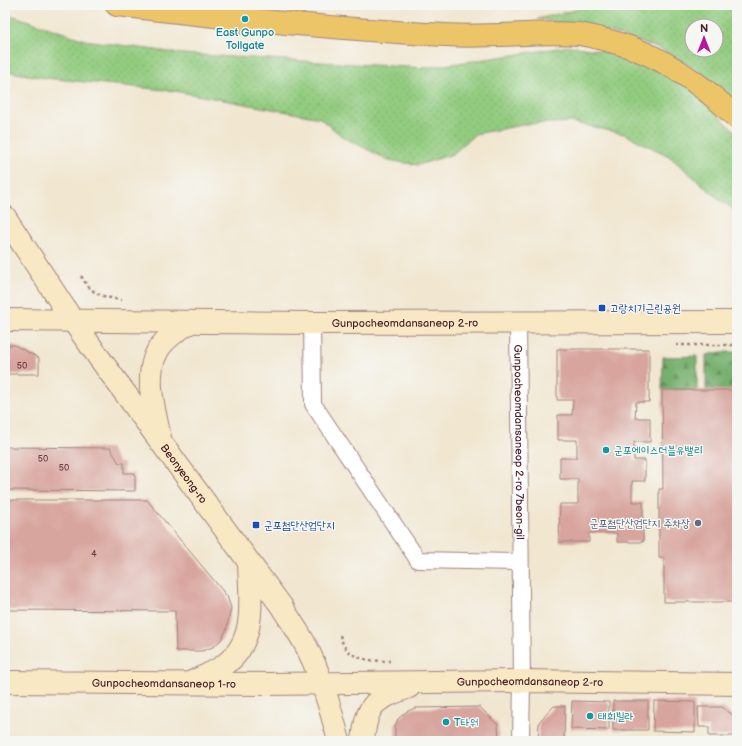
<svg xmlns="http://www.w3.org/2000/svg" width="742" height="746" font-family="'Balsamiq Sans','Poor Story',sans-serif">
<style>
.grass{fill:url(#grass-dots);stroke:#6e7656;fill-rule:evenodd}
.forest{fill:url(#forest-firs);stroke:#60684c}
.building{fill:#d8a59e}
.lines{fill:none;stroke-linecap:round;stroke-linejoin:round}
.street-casing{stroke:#9e837e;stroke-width:18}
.secondary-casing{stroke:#9e837e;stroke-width:24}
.highway-casing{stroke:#9e837e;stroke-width:24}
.path{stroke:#9e837e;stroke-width:2.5;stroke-dasharray:3 3;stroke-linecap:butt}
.street{stroke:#fff;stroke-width:16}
.secondary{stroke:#f8e8c3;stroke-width:22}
.highway{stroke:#edc569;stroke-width:22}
.culture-dot{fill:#0f9aa8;stroke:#f6f6f2;stroke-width:1.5}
.transit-dot{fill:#1a4fb4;stroke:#f6f6f2;stroke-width:1.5}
.service-dot{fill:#5c6f8a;stroke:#f6f6f2;stroke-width:1.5}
.labels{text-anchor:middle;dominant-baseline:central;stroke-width:3;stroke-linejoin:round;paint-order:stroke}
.number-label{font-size:9px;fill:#6e4048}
.culture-label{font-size:11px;fill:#0d838f;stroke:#f6f6f2;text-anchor:start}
.transit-label{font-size:11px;fill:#164399;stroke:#f6f6f2;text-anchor:start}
.street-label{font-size:11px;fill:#4a1f2b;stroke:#f6f6f2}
.service-label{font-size:11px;fill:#4e5e75;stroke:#f6f6f2;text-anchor:end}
</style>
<defs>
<pattern id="grass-dots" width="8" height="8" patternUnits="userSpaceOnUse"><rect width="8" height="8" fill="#93cc80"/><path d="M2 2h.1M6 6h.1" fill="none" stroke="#80af6f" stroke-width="1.8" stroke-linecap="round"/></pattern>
<pattern id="forest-firs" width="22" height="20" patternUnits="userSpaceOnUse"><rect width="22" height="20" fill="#76b06e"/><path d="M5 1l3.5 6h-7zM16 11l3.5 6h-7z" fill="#638f5b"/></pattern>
</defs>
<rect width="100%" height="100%" fill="#f6f6f2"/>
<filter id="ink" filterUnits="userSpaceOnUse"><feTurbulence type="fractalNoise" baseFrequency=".025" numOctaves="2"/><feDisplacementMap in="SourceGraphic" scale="8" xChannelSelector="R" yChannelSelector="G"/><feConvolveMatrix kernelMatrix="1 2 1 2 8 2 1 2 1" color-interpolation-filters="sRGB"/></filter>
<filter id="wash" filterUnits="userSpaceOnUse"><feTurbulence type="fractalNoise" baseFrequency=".012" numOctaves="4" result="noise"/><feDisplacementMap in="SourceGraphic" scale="16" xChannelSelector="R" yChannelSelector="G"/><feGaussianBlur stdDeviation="0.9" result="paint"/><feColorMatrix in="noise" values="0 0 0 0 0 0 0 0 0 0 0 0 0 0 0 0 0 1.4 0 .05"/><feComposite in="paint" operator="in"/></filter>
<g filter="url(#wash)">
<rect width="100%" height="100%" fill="#f1e7d1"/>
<path class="grass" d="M596,5H737V103L698,70L658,48L600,29L537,19ZM692,26H716V50H692Z
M5,13L85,40L183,54L424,68L520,54L570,46L622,54L684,82L737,133V212L719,199L669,156L624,134L571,122L527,124L475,134L453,154L418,165L388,160L343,137L320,118L175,91L45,78L5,71Z"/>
<path class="forest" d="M721,352H737V433L706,390V355Z
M697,356V390H662L663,357Z"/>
<g id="blocks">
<path class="building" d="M227,5H265L263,35L225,33Z
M5,345H14L39,358V374H5Z
M557,349H649V402H636L635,418H650V442H634V460H645V481H632V502H643V542H617V533H589V542H559L560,504H578V479H560V458H577V440H558V415H572L573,400H557Z
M662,390H737V602H664V558H659V489H663Z
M5,447L110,448L119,463H124V473H135V491L5,490Z
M5,500H147L227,596L231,608L226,631L221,640L213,647L202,651H176L175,611L5,610Z
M572,701L609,702V730L571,729Z
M613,701H648V730H613Z
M654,701L695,702V732L653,731Z
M554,706H565L564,741H538L539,722Z
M480,707L498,725L499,741H395V726L398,719L406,712L415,708Z
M698,707H722L737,718V736H709V727H699Z"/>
</g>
</g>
<g filter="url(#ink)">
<use href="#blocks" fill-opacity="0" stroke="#9e837e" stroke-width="1"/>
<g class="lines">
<g class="street-casing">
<g id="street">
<path id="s1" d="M518,322L522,681L521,741"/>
<path d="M312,323L313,404L418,560L520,562"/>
</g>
</g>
<g class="secondary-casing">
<g id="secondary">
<path id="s2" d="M5,217L73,321L100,359L282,607C291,622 302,636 309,652C323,681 331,711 339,741"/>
<path id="s3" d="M5,320L312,323L737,322"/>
<path d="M160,438C155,411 143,376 158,350C165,338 179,329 191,322"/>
<path id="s4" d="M5,682L268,684L522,681L737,684"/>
<path d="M192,682C202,677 213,673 223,666C258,642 250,600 249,563"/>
<path d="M363,741C367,702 374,700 409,687"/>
</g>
</g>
<g class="highway-casing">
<path id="highway" d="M117,5C226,18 336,29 446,35C491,38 535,31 579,34C592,36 606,40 617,43C664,56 703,85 737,118"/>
</g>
<path class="path" d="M81,276C92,294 99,296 121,300
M676,345H737
M340,635C345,660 369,661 390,661"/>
<use href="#street" class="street"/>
<use href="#secondary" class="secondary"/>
<use href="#highway" class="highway"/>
</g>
</g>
<g class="culture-dot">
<circle cx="245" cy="19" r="4"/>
<circle cx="606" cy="450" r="4"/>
<circle cx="590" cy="716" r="4"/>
<circle cx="446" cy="722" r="4"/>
</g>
<g class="transit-dot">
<rect x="598" y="304" width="8" height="8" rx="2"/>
<rect x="252" y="521" width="8" height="8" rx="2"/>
</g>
<circle class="service-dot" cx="698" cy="523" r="4"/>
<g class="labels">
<g class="number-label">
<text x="22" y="366">50</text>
<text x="43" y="459">50</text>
<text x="64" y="468">50</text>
<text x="94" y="554">4</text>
</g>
<g class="culture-label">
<text x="245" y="32" text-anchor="middle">East Gunpo<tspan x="245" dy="13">Tollgate</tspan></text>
<text x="614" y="450">군포에이스더블유밸리</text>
<text x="598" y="716">태희빌라</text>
<text x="454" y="722">T타워</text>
</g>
<g class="transit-label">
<text x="610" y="308">고랑치기근린공원</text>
<text x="264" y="525">군포첨단산업단지</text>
</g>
<g class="street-label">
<text stroke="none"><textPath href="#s3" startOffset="400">Gunpocheomdansaneop 2-ro</textPath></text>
<text stroke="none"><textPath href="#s1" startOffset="120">Gunpocheomdansaneop 2-ro 7beon-gil</textPath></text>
<text stroke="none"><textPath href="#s2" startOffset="313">Beonyeong-ro</textPath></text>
<text stroke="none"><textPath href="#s4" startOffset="159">Gunpocheomdansaneop 1-ro</textPath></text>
<text stroke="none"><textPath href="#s4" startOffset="525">Gunpocheomdansaneop 2-ro</textPath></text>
</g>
<g class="service-label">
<text x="690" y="523">군포첨단산업단지 주차장</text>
</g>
</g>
<rect width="742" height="746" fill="none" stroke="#f6f6f2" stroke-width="20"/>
<g transform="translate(704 38)"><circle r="19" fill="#f6f6f2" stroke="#b1a0a2"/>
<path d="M0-3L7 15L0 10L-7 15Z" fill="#b5179e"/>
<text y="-6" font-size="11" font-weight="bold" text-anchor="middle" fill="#4a1f2b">N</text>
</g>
</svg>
